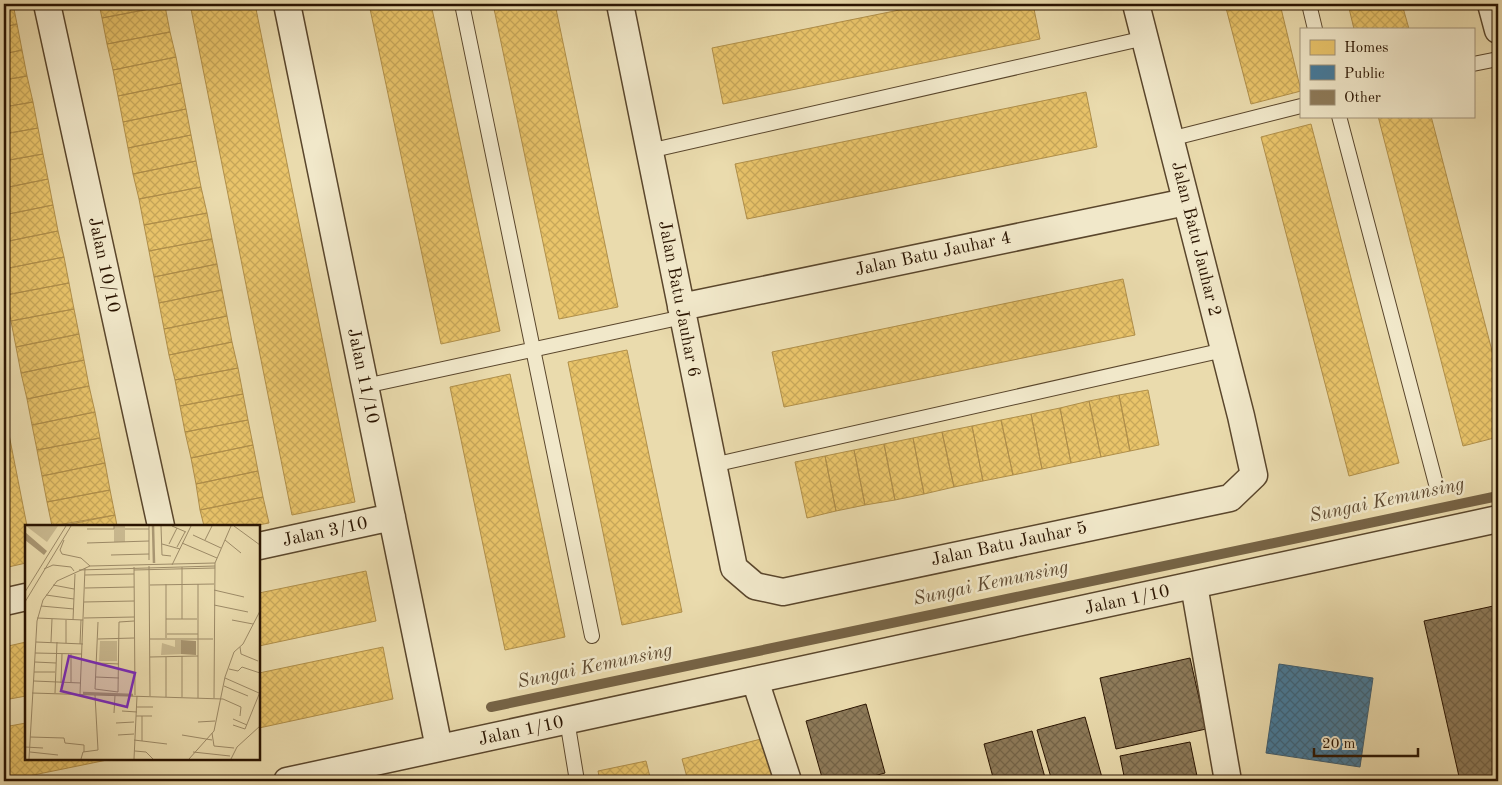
<svg xmlns="http://www.w3.org/2000/svg" width="1502" height="785" font-family="'Old Standard TT',serif">
<style>
.homes{fill:url(#homes-cross-hatch);stroke:#b08f4a}
.public{fill:url(#public-cross-hatch);stroke:#3d5c6e}
.lines{fill:none;stroke-linecap:round;stroke-linejoin:round}
.stream{stroke:#766345;stroke-width:10}
.building{fill:url(#building-cross-hatch);stroke:#2a1401}
.lane-casing{stroke:#5a462c;stroke-width:16}
.street-casing{stroke:#5a462c;stroke-width:29}
.lane{stroke:#f1e8ca;stroke-width:14}
.street{stroke:#f1e8ca;stroke-width:26}
.labels{text-anchor:middle;dominant-baseline:central;stroke-width:5;stroke-linejoin:round;paint-order:stroke}
.street-label{font-size:18px;fill:#2a1401;stroke:#f1e8ca}
.water-label{font-size:19px;font-style:italic;fill:#5d482f;stroke:#f1e8ca}
.inset-river{fill:none;stroke:#a99773;stroke-width:2.5}
.inset-road{fill:none;stroke:#9d8b68;stroke-width:1}
.view{fill:#7b2cbf;fill-opacity:0.15;stroke:#7b2cbf;stroke-width:2.5}
.inset-edge{fill:none;stroke:#2a1401;stroke-width:2.5}
</style>
<defs>
<pattern id="homes-cross-hatch" width="8" height="8" patternUnits="userSpaceOnUse" patternTransform="scale(1.25)"><rect width="8" height="8" fill="#e9c46a"/><path d="M0 0l8 8M0 8l8-8" fill="none" stroke="#c8a85a"/></pattern>
<pattern id="public-cross-hatch" width="8" height="8" patternUnits="userSpaceOnUse" patternTransform="scale(1.25)"><rect width="8" height="8" fill="#457b9d"/><path d="M0 0l8 8M0 8l8-8" fill="none" stroke="#3a647e"/></pattern>
<pattern id="building-cross-hatch" width="8" height="8" patternUnits="userSpaceOnUse" patternTransform="scale(1.25)"><rect width="8" height="8" fill="#8e7b5a"/><path d="M0 0l8 8M0 8l8-8" fill="none" stroke="#746448"/></pattern>
</defs>
<rect width="100%" height="100%" fill="#eadbad"/>
<filter id="stains"><feTurbulence type="fractalNoise" baseFrequency=".004" numOctaves="4"/><feColorMatrix values="0 0 0 0 .2 0 0 0 0 .09 0 0 0 0 .02 0 0 0 .5 -.17"/></filter>
<radialGradient id="worn" r=".72"><stop offset=".6" stop-color="#630" stop-opacity="0"/><stop offset="1" stop-color="#630" stop-opacity=".3"/></radialGradient>
<path class="homes" d="M4,4H13L17,24L4,27Z
M99,4H165V6L102,18Z
M190,4H255L355,502L292,515Z
M369,4H431L500,331L441,344Z
M493,4H555L618,307L559,319Z
M929,4H1033L1040,39L723,104L712,48Z
M1225,4H1280L1301,91L1251,104Z
M1348,4H1402L1409,29H1354Z
M165,6L170,32L107,44L102,18Z
M17,24L22,50L4,54V27Z
M170,32L176,57L113,70L107,44Z
M22,50L27,76L4,80V54Z
M176,57L181,83L118,96L113,70Z
M27,76L33,102L4,107V80Z
M181,83L186,109L123,122L118,96Z
M1086,92L1097,147L747,219L735,164Z
M33,102L38,128L4,134V107Z
M186,109L191,135L128,148L123,122Z
M1378,116H1431L1498,374V437L1463,446Z
M1311,124L1399,463L1349,476L1261,137Z
M38,128L43,154L4,161V134Z
M191,135L196,161L133,174L128,148Z
M43,154L48,179L4,188V161Z
M196,161L201,187L139,199L133,174Z
M48,179L53,205L4,215V188Z
M201,187L207,213L144,225L139,199Z
M53,205L58,231L4,242V215Z
M207,213L212,239L149,251L144,225Z
M58,231L64,257L4,269V242Z
M212,239L217,264L154,277L149,251Z
M64,257L69,283L6,295L4,269Z
M217,264L222,290L159,303L154,277Z
M1123,279L1135,335L784,407L772,352Z
M69,283L74,309L11,321L6,295Z
M222,290L227,316L164,329L159,303Z
M74,309L79,334L16,347L11,321Z
M227,316L232,342L169,355L164,329Z
M79,334L84,360L21,373L16,347Z
M232,342L238,368L175,380L169,355Z
M627,350L682,612L622,625L568,362Z
M84,360L89,386L27,399L21,373Z
M238,368L243,394L180,406L175,380Z
M510,374L565,637L505,650L450,387Z
M89,386L95,412L32,425L27,399Z
M1148,390L1159,445L1130,451L1119,395Z
M243,394L248,420L185,432L180,406Z
M1119,395L1130,451L1101,457L1089,401Z
M1089,401L1101,457L1071,463L1060,408Z
M1060,408L1071,463L1042,469L1031,414Z
M4,409L27,526L26,563L4,568Z
M95,412L100,438L37,450L32,425Z
M1031,414L1042,469L1013,475L1001,420Z
M248,420L253,445L191,458L185,432Z
M1001,420L1013,475L983,481L972,426Z
M972,426L983,481L954,487L942,432Z
M942,432L954,487L924,494L913,438Z
M100,438L105,463L42,476L37,450Z
M913,438L924,494L895,500L884,444Z
M884,444L895,500L865,505L854,450Z
M253,445L258,471L196,484L191,458Z
M854,450L865,505L836,511L825,456Z
M825,456L836,511L807,518L795,462Z
M105,463L110,490L47,502L42,476Z
M258,471L263,497L200,510L196,484Z
M110,490L115,515L52,526L47,502Z
M263,497L269,523L253,526H204L200,510Z
M115,515L117,526H61Z
M366,571L376,621L259,646V593Z
M26,642V696L4,700V647Z
M383,647L393,699L259,728V673Z
M26,723V759H112L4,781V727Z
M765,738L776,781H688L682,759Z
M646,761L651,781H600L598,771Z"/>
<path class="public" d="M1279,664L1373,678L1360,767L1266,753Z"/>
<g class="lines">
<path class="stream" d="M491,707L1498,496"/>
</g>
<path class="building" d="M1498,605V781H1460L1424,621Z
M1190,658L1206,729L1116,749L1100,678Z
M866,704L885,773L855,781H823L806,721Z
M1085,717L1103,781H1052L1037,730Z
M1032,731L1046,781H994L984,744Z
M1190,742L1198,781H1125L1120,756Z"/>
<g class="lines">
<g class="lane-casing">
<path id="lane" d="M462,4L592,636
M1309,4L1315,29
M1473,64L1498,59
M1339,116L1436,484
M1170,139L1301,106
M649,151L1145,38
M365,386L683,317
M713,465L1224,350
M567,720L577,781"/>
</g>
<g class="street-casing">
<path id="street" d="M47,4L161,526
M287,4L439,748
M620,4L734,568L755,586L783,592L1230,498L1254,475L1241,416L1136,4
M1491,4L1498,30
M681,307L1186,202
M259,546L392,517
M1194,585L1228,781
M4,602L26,597
M755,680L788,781
M287,781L1498,519"/>
</g>
<use href="#lane" class="lane"/>
<use href="#street" class="street"/>
</g>
<g class="labels">
<g class="street-label">
<text transform="translate(1196 239) rotate(76)">Jalan Batu Jauhar 2</text>
<text transform="translate(933 254) rotate(-12)">Jalan Batu Jauhar 4</text>
<text transform="translate(104 265) rotate(78)">Jalan 10/10</text>
<text transform="translate(679 299) rotate(79)">Jalan Batu Jauhar 6</text>
<text transform="translate(363 376) rotate(78)">Jalan 11/10</text>
<text transform="translate(325 532) rotate(-12)">Jalan 3/10</text>
<text transform="translate(1009 544) rotate(-12)">Jalan Batu Jauhar 5</text>
<text transform="translate(1127 600) rotate(-12)">Jalan 1/10</text>
<text transform="translate(521 731) rotate(-12)">Jalan 1/10</text>
</g>
<g class="water-label">
<text transform="translate(1387 501) rotate(-12)">Sungai Kemunsing</text>
<text transform="translate(991 584) rotate(-12)">Sungai Kemunsing</text>
<text transform="translate(595 667) rotate(-12)">Sungai Kemunsing</text>
</g>
</g>
<g transform="translate(25 525)">
<rect width="235" height="235" fill="#eadbad"/>
<path d="M1,1H33L22,17Z" fill="#c9b990"/>
<path d="M89,1H100V17H89ZM150,115H156V129L136,130L137,118L150,122ZM75,116H92V136H74Z" fill="#c9b990"/>
<path d="M0,7L22,26L19,30L0,15ZM156,115L171,116V130L156,129Z" fill="#a99773"/>
<path class="inset-river" d="M128,1L129,38M58,168L108,170"/>
<path class="inset-road" d="M124,1V35M136,1L137,30L146,31M147,1L161,7M209,1L235,20M62,4H89V1M100,4H124M168,10L196,23M39,15L35,25L37,29L56,33L65,41M180,15L187,1M200,15L216,28M62,18L124,16M157,18L192,33M137,19L155,24M144,19L152,3M152,22L160,7M86,30L124,29M147,40L166,1M124,41L125,171M109,42L110,170M157,42V94M19,44L28,40L46,42L49,46M54,45L190,41M109,45L190,43M60,50L109,49M173,59V173M28,60L49,64M125,60L189,59M60,63L109,62M189,65L219,72M0,67L41,1M21,70L49,74M0,77L46,1M59,77L109,76M189,80L223,87M16,81L49,84M12,93L58,95M59,93L109,92M141,94H172M48,95L50,49M207,95L228,99M73,97L70,164L93,167L94,97L109,96M142,109H173M141,113V59M73,114L109,113M125,114H188M11,117L58,119M26,117L27,94M41,118V95M55,119L56,95M215,122L216,129L233,136M10,128L57,129M157,131V172M125,132L173,131M10,137L31,138M72,138L94,139M204,144L213,146L217,142L235,148M9,147H30M71,152L94,153M200,153L234,168M9,156L56,158M46,157V129M36,158L37,129M199,161L223,171M7,168L198,174L216,182L215,191M30,168L32,117M55,169L60,43M141,172V132M189,173L190,38L206,1M112,182H128M97,186L112,187M89,188L90,170M111,191H127M208,194L222,200M173,197L190,196M91,198L109,197M208,200L220,204L235,167M187,208L189,221L209,223M93,210L109,209M157,210L187,215M5,212L39,213L40,218L59,220V227M109,215L142,219M117,216V191M0,222L18,223M110,226L121,227L128,234M5,227L33,230M168,227L205,231M4,234L12,96L18,75L32,56L65,41L190,38M56,234L58,227L73,225L70,170M109,234L112,171M164,234L189,206L200,152L209,127L218,119L235,86M206,234L212,222L235,201"/>
<path class="view" d="M44,131L110,148L102,182L36,166Z"/>
<rect width="235" height="235" class="inset-edge"/>
</g>
<rect width="1502" height="785" fill="none" stroke="#eadbad" stroke-width="20"/>
<rect x="5" y="5" width="1492" height="775" fill="none" stroke="#2a1401" stroke-width="2.5"/>
<rect x="10" y="10" width="1482" height="765" fill="none" stroke="#2a1401"/>
<rect x="1300" y="28" width="175" height="90" fill="#f1e8ca" stroke="#a1937a"/>
<rect x="1310" y="40" width="25" height="15" fill="#e9c46a" stroke="#a1937a"/>
<text x="1344" y="52" font-size="15" fill="#2a1401">Homes</text>
<rect x="1310" y="65" width="25" height="15" fill="#457b9d" stroke="#a1937a"/>
<text x="1344" y="78" font-size="15" fill="#2a1401">Public</text>
<rect x="1310" y="90" width="25" height="15" fill="#8e7b5a" stroke="#a1937a"/>
<text x="1344" y="102" font-size="15" fill="#2a1401">Other</text>
<path d="M1314 748v8h104v-8" fill="none" stroke="#2a1401" stroke-width="2.5"/>
<text x="1322" y="748" font-size="15" fill="#2a1401" stroke="#f1e8ca" stroke-width="4" paint-order="stroke">20 m</text>
<rect width="100%" height="100%" filter="url(#stains)"/>
<rect width="100%" height="100%" fill="url(#worn)"/>
</svg>
